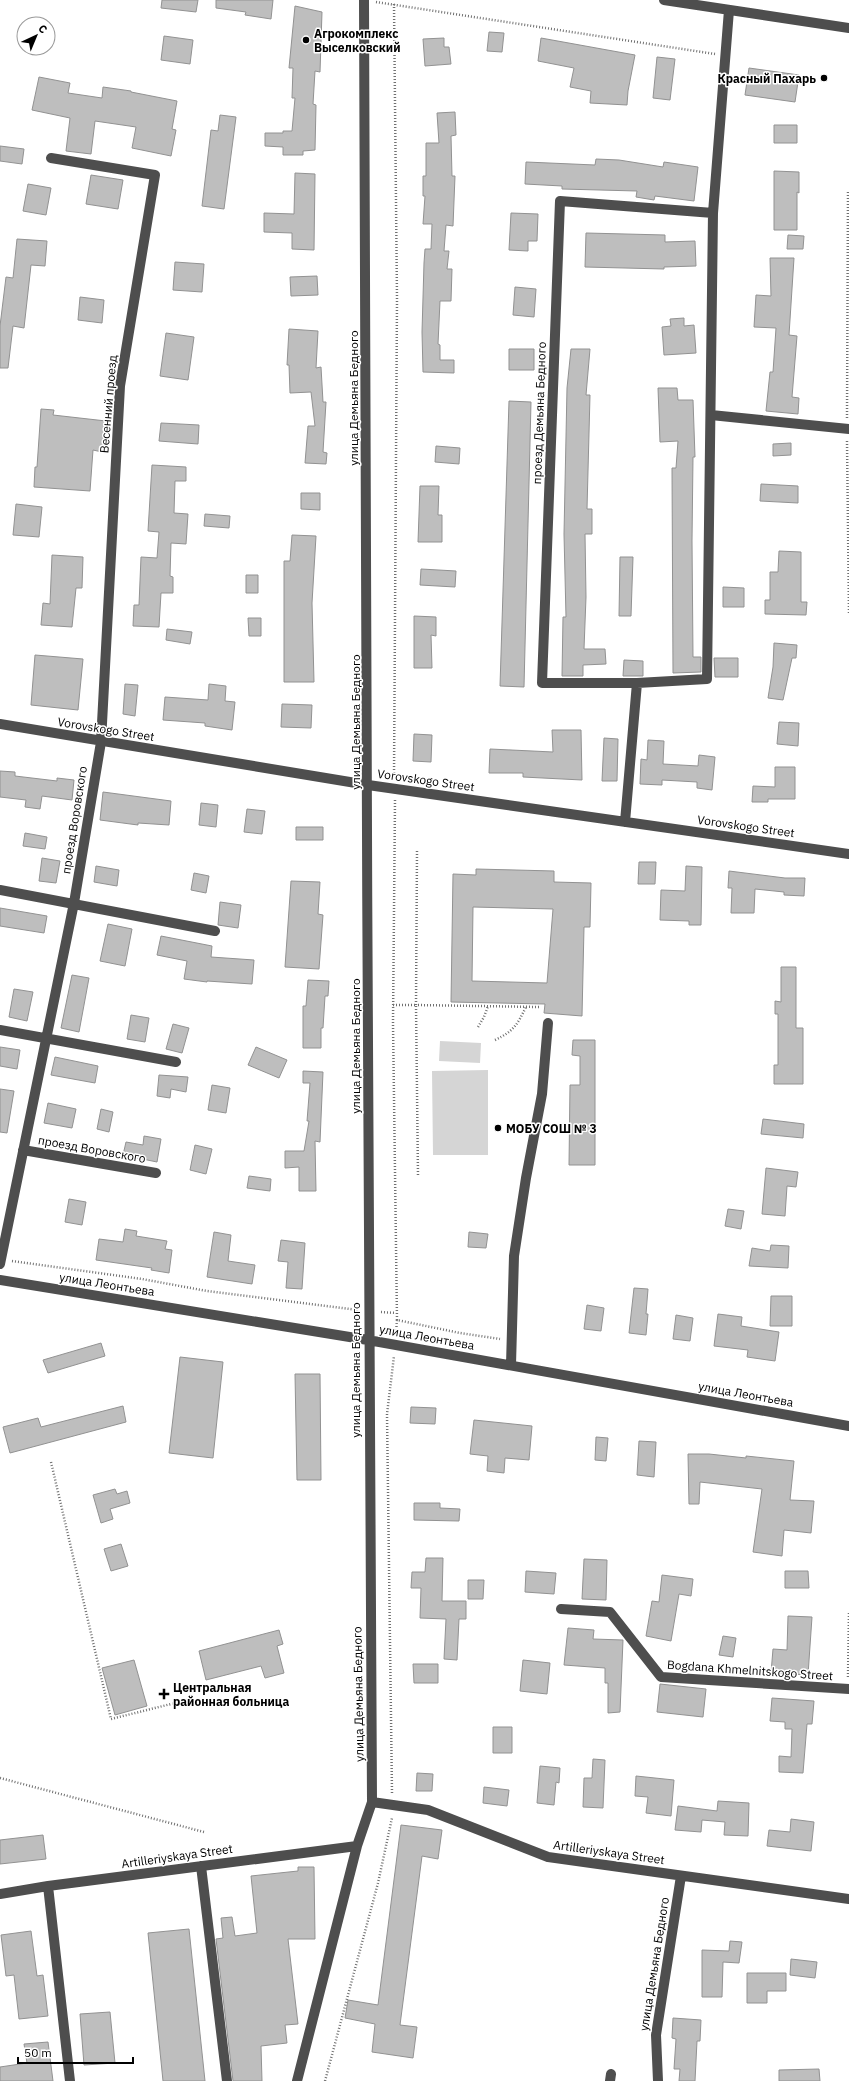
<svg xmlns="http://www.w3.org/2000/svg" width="849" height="2081" font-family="'IBM Plex Sans',sans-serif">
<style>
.pitch{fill:#d5d5d5}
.building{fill:#bebebe;stroke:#929292;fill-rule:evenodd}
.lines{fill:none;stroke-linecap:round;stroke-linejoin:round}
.path{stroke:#707070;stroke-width:2.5;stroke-dasharray:1 2;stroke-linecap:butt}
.minor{stroke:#4e4e4e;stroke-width:10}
.poi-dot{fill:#000;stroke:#fff;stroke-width:1.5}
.labels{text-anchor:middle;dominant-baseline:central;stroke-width:3;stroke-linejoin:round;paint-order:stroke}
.poi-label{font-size:12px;font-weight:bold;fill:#000;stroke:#fff;text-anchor:start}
.street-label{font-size:12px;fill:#000;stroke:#fff}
</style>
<rect width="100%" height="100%" fill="#fff"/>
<path class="pitch" d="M440,1041L481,1043L480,1063L439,1061Z
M488,1070V1155H433L432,1071Z"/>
<path class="building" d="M162,0H198L196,12L161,8Z
M216,0H273L271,19L245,15L246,12L216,8Z
M295,6L322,12L320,72L315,71L313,104L316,105L315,150L303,151V155H283V147L265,146V133H283V131H292L295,98H292L293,68H289Z
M489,32L504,33L502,52L487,51Z
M164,36L193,40L190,64L161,60Z
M444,38V47H449L451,64L425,66L423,39Z
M541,38L635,55L628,91L627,105L590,103L591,91L570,87L574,68L538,61Z
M657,57L675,59L670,100L653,98Z
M749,68L799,75L795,102L745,95Z
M39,77L70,83L68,93L102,98L103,87L131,91V92L177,101L172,129L176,130L171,156L132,148L136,127L95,121L91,154L66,151L70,118L32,110Z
M455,112L456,135L451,136L452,176H455L453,226L446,225L444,251H449L447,269H452L451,301H440L438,344L440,345V360H454V373L423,372L422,332L424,263L425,249H431L432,224H423L425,196H423V176H426V143H439L437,113Z
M220,115L236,117L224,209L202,206L211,130L218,131Z
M774,125H797V143H774Z
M0,146L24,149L22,164L0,161Z
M596,159L619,160L663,167L664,162L698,167L694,201L655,196L654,200L636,197L637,191L562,189V186L525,184L526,162L595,165Z
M774,171L799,172V193L797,192V230H774Z
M295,173L315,174L314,250L292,249V233L264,232V213L294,214Z
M91,175L123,180L118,209L86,204Z
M28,184L51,188L46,215L23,211Z
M511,213L538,214L537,241H528V251L509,250Z
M586,233L665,235V242L695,241L696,266L664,267V269L585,267Z
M788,235L804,236L803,249H787Z
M17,239L47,241L45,266L31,265L24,328L13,326L8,368H0V326L6,277L13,278Z
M770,258H794L789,335L797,336L792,397L799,398L798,414L766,411L770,372H773L776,328L754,327L756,295L771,296Z
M175,262L204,264L202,292L173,290Z
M317,276L318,295L291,296L290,277Z
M515,287L536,289L534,317L513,315Z
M80,297L104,300L102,323L78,320Z
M684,318V326L694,325L696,353L664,355L662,327L671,326L670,319Z
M289,329L318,331L316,368L321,367L323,402H326L323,452L327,453L326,464L305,463L308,426H315L311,392L290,393L289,365H287Z
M166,333L194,337L188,380L160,376Z
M509,349H534V370H509Z
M571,349H590L586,395H590L587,509H592V534H585L586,597L584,649H605L606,664L583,665V676H562L563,617H566L564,534L567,388Z
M658,388H677L678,400H693L695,457H693L692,541L693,657H701V672L673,673L672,468H676L678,441L660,442Z
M509,401L531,402L524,687L500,686Z
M41,409L54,410L53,415L106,421L102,452L93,450L90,491L34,487L35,467H37Z
M161,423L199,425L198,444L159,441Z
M791,443V455L773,456V444Z
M436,446L460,448L459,464L435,462Z
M152,465L186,467V481H175L174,513L188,514L186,544L171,543L170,576L173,577V593H161L159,627L133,626L134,605H139L141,557L157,558L159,532L148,531Z
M761,484L798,486V503L760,501Z
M420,486H439L438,515H442V542H418Z
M301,493H320V510L301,509Z
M16,504L42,507L39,537L13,535Z
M205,514L230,516L229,528L204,526Z
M292,535L316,536L312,603L314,682H284V561H290Z
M779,551L801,552V602H807L806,615L765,614V600H770V572H778Z
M52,555L83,557L82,588H76L72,627L41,625L43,603L50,604Z
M620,557H633L631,616H619Z
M421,569L456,571L455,587L420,585Z
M246,575H258V593H246Z
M723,587L744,588V607H723Z
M414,616L436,617V636L431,635L432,668H414Z
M248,618H261V636H249Z
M167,629L192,632L190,644L166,640Z
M774,643L797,645L796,658H792L783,700L768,698L773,667Z
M35,655L83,659L78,710L31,705Z
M714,658H738V677H715Z
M624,660L643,661V676H623Z
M125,684L138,685L135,716L123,714Z
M209,684L226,686L225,701L235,702L232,730L205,726V723L163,720L165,697L208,700Z
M282,704L312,705L311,728L281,727Z
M779,722L799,723L798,746L777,744Z
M552,730H581L582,780L523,777V773H489L490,749L553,752Z
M414,734L432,735L431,762L413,761Z
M604,738L618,739L617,781H602Z
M648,740L664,741L663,764L698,766L699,755L715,757L712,790L697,788V782L662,780V785L640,784L641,759L647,760Z
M775,767H795V799H768V802H752L753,786L775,787Z
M0,771L15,772V776L57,781V778L74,780L72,800L42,796L40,809L25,807L26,800L0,797Z
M103,792L171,801L169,825L138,823V825L100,820Z
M201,803L218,805L216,827L199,825Z
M247,809L265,811L262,834L244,832Z
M296,827H323V840H296Z
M25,833L47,837L45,849L23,846Z
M42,858L60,861L56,883L39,881Z
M639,862H656L655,884H638Z
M96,866L119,870L117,886L94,882Z
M686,866L702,867L701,925H689V921L660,920L661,890L685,891Z
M476,869L554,871V882L591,883L590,927H584L582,1016L544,1013L545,1004L451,1002L453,874L476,875ZM473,907L553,909L547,983L472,981Z
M729,871L785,878H805L804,896L784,895V892L755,889L754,913H731L732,888H728Z
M194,873L209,876L206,893L191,890Z
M291,881L320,882L318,914L323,915L319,969L285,967Z
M220,902L241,905L238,928L218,925Z
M0,908L47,916L44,933L0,926Z
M108,924L132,929L125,966L100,961Z
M161,936L212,946L211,957L254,960L252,984L207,981V982L184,979L187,961L157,955Z
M781,967H796V1028H803V1084H774V1065H778V1014H775V1001L781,1002Z
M72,975L89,978L79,1032L61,1028Z
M308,980L329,981L328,996H325L323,1028H321V1048H303V1006H306Z
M14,989L33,992L27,1021L9,1017Z
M131,1015L149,1018L145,1042L127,1039Z
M173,1024L189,1028L182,1053L166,1049Z
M573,1040H595V1165H569L570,1085H580V1056L572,1055Z
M0,1047L20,1050L17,1069L0,1066Z
M256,1047L287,1060L279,1078L248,1065Z
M55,1057L98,1066L95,1083L51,1075Z
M303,1071L323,1072L320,1142L315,1141L316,1191H299V1167L285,1168V1151H304L309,1121H307L310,1083H303Z
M159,1075L188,1077L186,1092L171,1089L170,1098L157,1096Z
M212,1085L230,1088L226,1113L208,1110Z
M0,1089L14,1091L7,1133L0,1132Z
M48,1103L76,1109L72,1128L44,1123Z
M101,1109L113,1112L109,1132L97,1129Z
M763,1119L804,1124L803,1138L761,1134Z
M144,1136L161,1139L157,1162L123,1155L126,1142L143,1145Z
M195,1145L212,1149L206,1174L190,1170Z
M766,1168L798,1172L796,1187L787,1186L785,1216L762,1214Z
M249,1176L271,1179L270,1191L247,1188Z
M69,1199L86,1202L82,1225L65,1222Z
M728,1209L744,1211L741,1229L725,1226Z
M125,1229L137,1231L136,1236L167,1241L165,1249L172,1250L169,1273L151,1270L152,1268L96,1260L99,1239L123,1242Z
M214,1232L231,1235L228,1261L255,1265L252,1284L207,1277Z
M469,1232L488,1234L486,1248L468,1247Z
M281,1240L305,1243L302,1289L286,1288L288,1262L278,1261Z
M771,1245L789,1246L788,1268L749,1266L752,1248L770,1251Z
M634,1288L648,1289L646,1314H648L646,1335L629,1333Z
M771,1296H792V1326H770Z
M587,1305L604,1308L601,1331L584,1329Z
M718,1314L742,1317L741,1326L779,1332L775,1361L747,1357L748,1350L714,1346Z
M676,1315L693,1318L690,1341L673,1339Z
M101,1343L105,1356L48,1373L43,1360Z
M180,1357L223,1362L213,1458L169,1453Z
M295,1374H320L321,1480H297Z
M123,1406L126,1422L10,1453L3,1427L38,1418L41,1427Z
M411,1407L436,1408L435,1424L410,1423Z
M474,1420L532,1426L529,1460L505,1458L504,1473L487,1471L488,1456L470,1454Z
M596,1437L608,1438L606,1461L595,1460Z
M639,1441L656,1442L654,1477L637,1475Z
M688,1454H709L746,1458V1456L794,1461L790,1500L814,1501L811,1533L784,1530L782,1556L753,1552L762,1489L700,1482L699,1504H689Z
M115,1489L117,1494L127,1491L130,1503L110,1509L113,1519L101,1523L93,1495Z
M414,1503H440V1508L460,1509L459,1521L414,1520Z
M121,1544L128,1566L111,1571L104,1549Z
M426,1558H443L442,1601H466V1619H459L457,1660L444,1659L446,1619L420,1618L421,1588H411L412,1572H425Z
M584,1559L607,1560L606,1600L582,1599Z
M526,1571L556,1573L554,1594L525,1592Z
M785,1571H808L809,1588H785Z
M662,1575L693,1579L691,1596L679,1594L671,1641L646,1636L652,1601L659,1602Z
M468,1580H484L483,1599H468Z
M788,1616L812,1617L808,1675L771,1673L773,1649L787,1650Z
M568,1628L594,1630L593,1639L623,1640L620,1712L608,1713V1683H605V1668L564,1665Z
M279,1630L283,1644L277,1646L284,1673L265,1678L261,1666L206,1680L199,1651Z
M723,1636L736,1638L733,1657L719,1655Z
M134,1660L147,1706L115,1715L102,1668Z
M523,1660L550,1663L547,1694L520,1691Z
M413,1664H438V1683H414Z
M660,1684L706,1689L703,1717L657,1712Z
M772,1698L814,1701L812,1724H807L803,1773L779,1772V1756L791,1757L792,1729H785V1722L770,1721Z
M493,1727H512V1753H493Z
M593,1759L605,1760L603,1808L583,1807L584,1778H592Z
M540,1766L560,1768L559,1783L556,1782L554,1805L537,1803Z
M417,1773L433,1774L432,1791H416Z
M636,1776L674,1780L671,1816L646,1813L648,1797L635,1796Z
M484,1787L509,1790L507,1806L483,1803Z
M718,1801L749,1803L748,1836L724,1835L725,1822L702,1820L701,1832L675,1830L678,1806L717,1811Z
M791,1819L814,1822L811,1851L767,1846L769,1830L790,1832Z
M401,1825L442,1830L438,1859L422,1856L400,2025L417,2027L413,2058L372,2052L375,2024L345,2018L348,2000L378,2005Z
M43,1835L46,1859L0,1864V1840Z
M298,1867H314L315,1939H288L298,2024L285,2025L287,2043L261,2046L262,2081H233L216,1939L223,1938L221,1918L232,1917L235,1936L257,1933L251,1876L298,1871Z
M189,1929L205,2081H163L148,1933Z
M31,1931L37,1976L43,1975L48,2016L19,2019L14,1975L6,1976L1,1935Z
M730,1941L742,1942L739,1963L723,1962L722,1997H702V1950L729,1951Z
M791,1959L817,1962L815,1978L790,1975Z
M747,1973H786V1991H767V2003H747Z
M110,2012L115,2063L84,2065L80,2014Z
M673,2018L701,2020L700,2041H697L695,2081H679L680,2069H674L676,2039L672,2038Z
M48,2042L53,2081H0V2067L27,2063L24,2044Z
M819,2069L820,2081H779V2070Z"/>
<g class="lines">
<path class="path" d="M376,2L715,54
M394,4L397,299L394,777
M847,418L848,192
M847,441L849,614
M395,800L393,1023L397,1320L460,1333L500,1339
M417,851L416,1005L539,1007
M393,1005H416L418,1176
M478,1027L484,1017L488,1006
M495,1040C514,1031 517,1025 526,1007
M12,1261L142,1279L207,1291L358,1310
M381,1312L396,1313
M396,1333L397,1320
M51,1462L111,1719L195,1698
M848,1677L849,1611
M0,1778L204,1832
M392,1793L387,1414L394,1356
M325,2081L378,1883L392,1818"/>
<path class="minor" d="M664,0L849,28
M711,415L849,429
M637,683L707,679L713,213L729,10
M0,724L368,785L849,854
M625,822L637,683H542L560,201L713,213
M0,890L215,931
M0,1030L176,1062
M23,1150L156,1173
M0,1264L74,903L101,742L120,386L155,175L51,158
M0,1280L368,1340L849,1426
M511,1365L514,1256L526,1178L542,1094L548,1023
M561,1609L610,1612L661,1677L849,1689
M372,1802L428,1810L548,1857L849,1899
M201,1866L227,2081
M48,1886L70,2081
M0,1894L48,1886L357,1846
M297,2081L357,1846L372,1802C367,1201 367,601 364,0
M610,2081L611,2074
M658,2081L656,2035L681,1876"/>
</g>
<g class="poi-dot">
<circle cx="306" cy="40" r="4"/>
<circle cx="824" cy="78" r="4"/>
<circle cx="498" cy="1128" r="4"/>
<path d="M162 1688h4v4h4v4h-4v4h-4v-4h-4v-4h4z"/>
</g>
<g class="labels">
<g class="poi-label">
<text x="314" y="33">Агрокомплекс<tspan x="314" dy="14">Выселковский</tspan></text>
<text x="816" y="78" text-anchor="end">Красный Пахарь</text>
<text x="506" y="1128">МОБУ СОШ № 3</text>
<text x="173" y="1687">Центральная<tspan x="173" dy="14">районная больница</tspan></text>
</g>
<g class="street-label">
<text transform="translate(353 398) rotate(-90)">улица Демьяна Бедного</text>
<text transform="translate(108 404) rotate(-85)">Весенний проезд</text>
<text transform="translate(539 413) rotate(-88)">проезд Демьяна Бедного</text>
<text transform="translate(355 722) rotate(-90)">улица Демьяна Бедного</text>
<text transform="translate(106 729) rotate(9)">Vorovskogo Street</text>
<text transform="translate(426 780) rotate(8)">Vorovskogo Street</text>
<text transform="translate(74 820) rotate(-81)">проезд Воровского</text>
<text transform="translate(746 826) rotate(8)">Vorovskogo Street</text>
<text transform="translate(355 1046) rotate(-90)">улица Демьяна Бедного</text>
<text transform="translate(92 1149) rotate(10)">проезд Воровского</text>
<text transform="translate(107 1284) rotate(9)">улица Леонтьева</text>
<text transform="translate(427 1337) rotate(10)">улица Леонтьева</text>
<text transform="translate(355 1370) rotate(-90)">улица Демьяна Бедного</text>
<text transform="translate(746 1394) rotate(10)">улица Леонтьева</text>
<text transform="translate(750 1670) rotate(4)">Bogdana Khmelnitskogo Street</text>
<text transform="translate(358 1694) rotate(-91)">улица Демьяна Бедного</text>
<text transform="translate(609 1852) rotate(8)">Artilleriyskaya Street</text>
<text transform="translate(177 1856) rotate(-8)">Artilleriyskaya Street</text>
<text transform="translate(654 1964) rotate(-81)">улица Демьяна Бедного</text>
</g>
</g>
<g transform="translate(36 36) rotate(44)"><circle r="19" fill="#ffffff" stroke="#999999"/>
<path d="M0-3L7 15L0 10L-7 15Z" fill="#000000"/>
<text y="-6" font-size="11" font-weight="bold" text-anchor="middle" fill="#000000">С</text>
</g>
<path d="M18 2057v6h115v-6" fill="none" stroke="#000000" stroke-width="2"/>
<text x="24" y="2057" font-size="12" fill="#000000" stroke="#ffffff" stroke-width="3" paint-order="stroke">50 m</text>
</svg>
